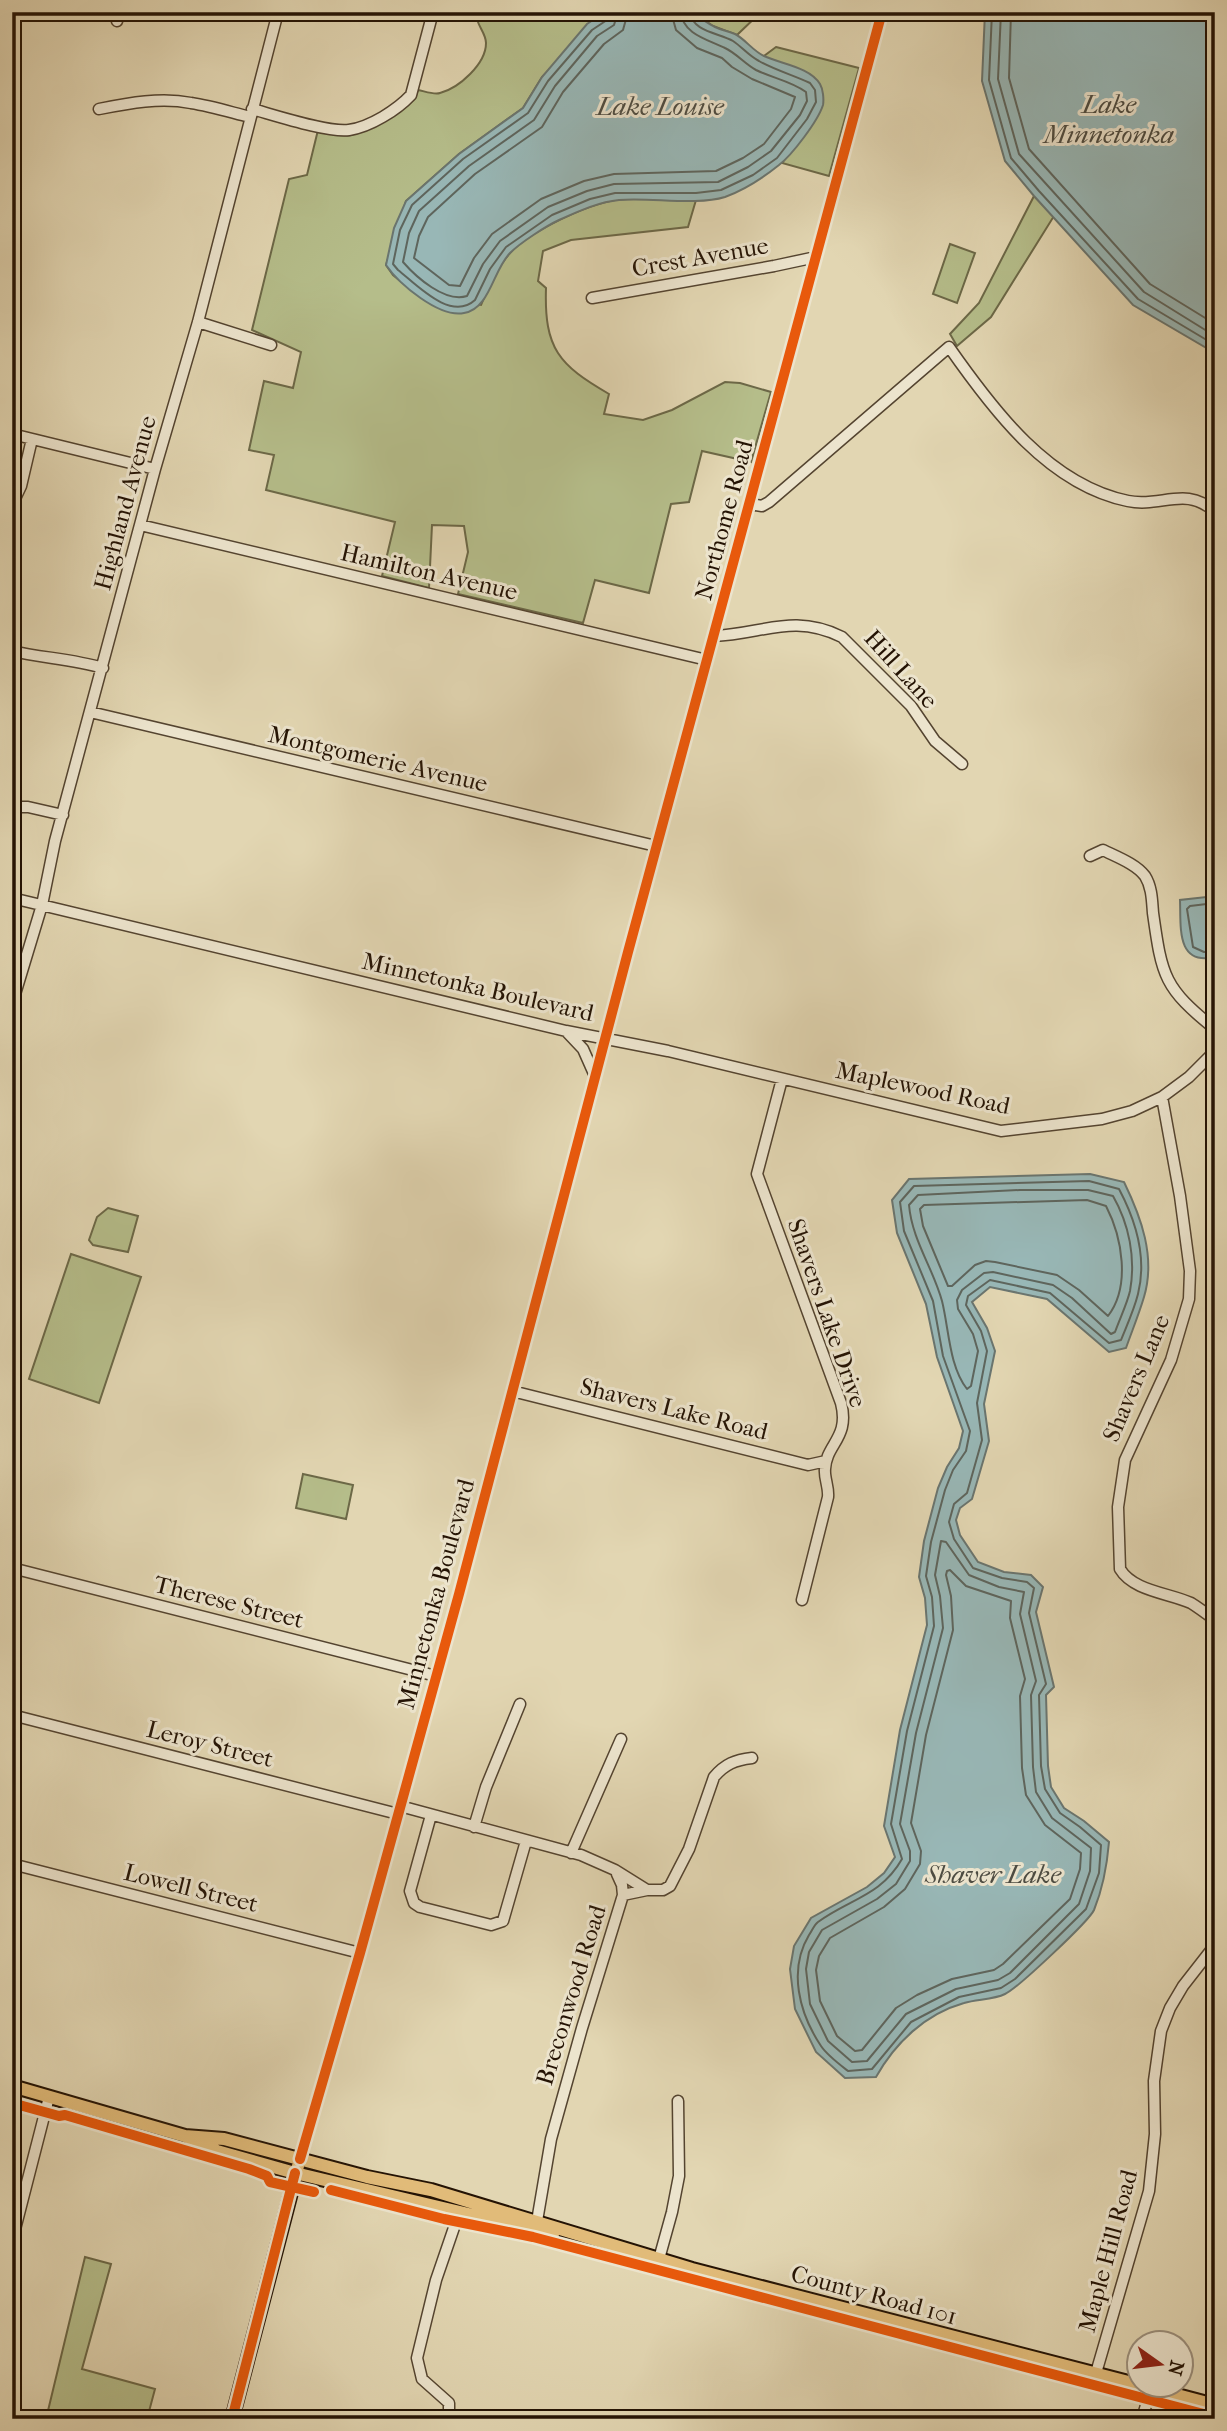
<svg xmlns="http://www.w3.org/2000/svg" width="1227" height="2431" font-family="'IM FELL French Canon',serif">
<style>
.green{fill:#b5bd8a;stroke:#6c6847;stroke-width:2}
.water{fill:#98b7b6;stroke:#6a756f;stroke-width:2}
.lines{fill:none;stroke-linecap:round;stroke-linejoin:round}
.shore{stroke:#5e655d;stroke-width:2}
.minor-casing{stroke:#544430;stroke-width:13}
.major-casing{stroke:#241304;stroke-width:16}
.minor{stroke:#ece4cd;stroke-width:10}
.major{stroke:#e1bb79;stroke-width:12}
.cycleway-casing{stroke:#ece4cd;stroke-width:15}
.cycleway{stroke:#e8590c;stroke-width:10}
.labels{text-anchor:middle;dominant-baseline:central;stroke-width:6;stroke-linejoin:round;paint-order:stroke}
.street-label{font-size:24px;fill:#241304;stroke:#ece4cd}
.water-label{font-size:26px;font-style:italic;fill:#4d4c42;stroke:#ece4cd}
</style>
<rect width="100%" height="100%" fill="#e2d6b2"/>
<filter id="stains"><feTurbulence type="fractalNoise" baseFrequency=".00286" numOctaves="4"/><feColorMatrix values="0 0 0 0 .2 0 0 0 0 .09 0 0 0 0 .02 0 0 0 .5 -.17"/></filter>
<radialGradient id="worn" r=".72"><stop offset=".6" stop-color="#630" stop-opacity="0"/><stop offset="1" stop-color="#630" stop-opacity=".3"/></radialGradient>
<path class="green" d="M476,12H605L542,77L523,108L459,154L406,201L386,265L393,275L415,293L481,305C489,287 497,268 510,253C530,231 586,205 615,200C641,196 670,200 696,200L688,227L571,240L543,251L538,281L546,288C544,349 559,365 609,394L604,414L643,420L672,410L725,382L740,383L771,392L751,462L702,451L689,502L671,504L649,593L595,580L583,623L458,594L468,552L464,526L432,525L429,588L382,576L395,522L266,490L274,455L249,450L264,381L293,388L301,352L252,330L289,179L307,175L318,130C329,133 339,137 351,135C364,133 405,110 413,100C415,98 417,93 418,90C424,91 434,95 440,93C459,88 486,64 486,43C486,32 475,24 476,12Z
M687,12H761L737,35L713,26L697,15Z
M776,47L859,68L829,176L782,163L813,123L764,56Z
M1034,196L1054,216L991,317L957,346L950,334L979,303Z
M950,244L975,253L957,303L933,294Z
M108,1208L138,1216L128,1252L93,1245L89,1240L97,1217Z
M71,1254L141,1277L99,1403L29,1379Z
M303,1474L353,1485L346,1519L296,1508Z
M85,2257L111,2264L82,2369L155,2389L147,2419H46Z"/>
<path class="water" d="M605,12H687C698,15 705,22 715,27C721,30 728,31 735,34C745,39 753,51 764,56C781,64 810,67 820,84C823,89 824,99 823,105C818,121 792,155 779,165C764,177 744,190 725,197C696,206 650,197 619,200C598,202 577,212 559,220C546,226 520,243 510,253C493,270 490,309 464,313C439,318 399,284 386,265L394,228L406,201L459,154L523,108L542,77L587,24Z
M985,12H1215V353L1133,305L1034,196L1005,161L982,81Z
M1215,896V957C1176,966 1181,927 1180,900Z
M1090,1174L1124,1182C1141,1217 1156,1257 1144,1297C1139,1314 1132,1331 1126,1348L1109,1352L1047,1299L990,1287L972,1302L987,1328L995,1351L984,1404L989,1441L972,1499L960,1508L956,1520L960,1535L978,1562L1004,1572L1031,1575L1043,1587L1036,1612L1054,1687L1046,1695L1048,1766L1051,1787L1064,1808L1084,1821L1109,1842C1107,1866 1103,1888 1094,1910C1089,1921 1018,1988 1005,1994C993,2000 977,1999 964,2003C925,2014 895,2043 876,2077L845,2078L816,2052L795,2009L790,1969L794,1946L811,1918L867,1887L884,1873L895,1857L884,1826L900,1730L927,1625L925,1598L919,1577L924,1541L938,1488L947,1467L959,1448L963,1431L937,1357L926,1304L897,1233L892,1200L909,1179Z"/>
<g class="lines">
<path class="shore" d="M609,12L607,20L592,30L548,81L528,113L463,159L412,205L400,230L393,264L398,270C417,285 451,322 475,300L490,269L506,247L552,215L590,199L615,193H696L721,190L753,175L777,158L807,119L816,102L815,90L810,83C793,75 775,70 759,61C749,56 742,47 733,41C720,33 692,32 690,12
M618,12L614,25L597,36L555,86L534,120L469,166L419,211L409,233L403,262C416,277 445,303 467,296L483,264L500,241L548,207L587,191L614,184L718,182L748,167L771,151L800,115L807,101L806,92C791,81 772,78 756,70C745,64 736,53 725,48C709,40 682,34 681,12
M628,12L623,30L604,44L563,92L542,127L475,174L428,217L419,236L414,258L449,285L460,286L474,258L492,234L541,199L584,181L614,174L716,171L743,158L764,144L791,109L795,97L752,79L732,67L722,58L697,48L676,30L671,12
M992,12L989,80L1011,158L1039,191L1138,299L1215,345
M1001,12L998,79L1019,154L1144,292L1215,336
M1011,12L1009,78L1029,149L1150,284L1215,324
M1215,903L1190,906L1187,909L1193,947L1204,952L1215,951
M1089,1181L1119,1189C1136,1221 1147,1258 1138,1294C1134,1310 1127,1325 1121,1340L1109,1343L1050,1293L990,1280L968,1296L966,1305L981,1331L987,1351L977,1403L982,1440L967,1493L954,1504L949,1522L954,1539L973,1568L1002,1578L1027,1582L1034,1588L1029,1613L1046,1684L1039,1695L1041,1766L1045,1789L1060,1813L1080,1827L1101,1845L1099,1873L1086,1909L1015,1979L1001,1988L959,1997L911,2022L872,2069L848,2071C839,2064 827,2055 821,2046C799,2013 788,1970 809,1935C812,1931 814,1925 818,1922C849,1899 881,1896 902,1859L891,1824L907,1731L934,1626L932,1597L926,1576L931,1542L945,1490L953,1470L966,1451L970,1431L943,1356L933,1301L904,1231L900,1202L914,1186Z
M1020,1190H1088L1113,1196C1129,1224 1136,1258 1130,1291C1127,1304 1120,1318 1115,1332L1111,1334L1072,1298L1053,1285L993,1272L984,1273L962,1290L957,1300L958,1309L973,1334L978,1351L971,1386L967,1389C949,1366 949,1329 942,1301C933,1268 912,1240 909,1205L918,1195Z
M1087,1200L1106,1206C1122,1237 1131,1286 1108,1316L1079,1290L1057,1275L995,1262L986,1261L975,1265L952,1286H948L923,1226L920,1209L924,1205Z
M941,1541L946,1542L969,1575L999,1587L1024,1592L1020,1614L1036,1681L1031,1695L1033,1767L1036,1792L1052,1818L1091,1848L1090,1871L1079,1904L1010,1973L998,1980L956,1989L906,2014L867,2061L852,2062L828,2041L810,2004L806,1969L809,1952L822,1930L877,1899L896,1884L910,1861V1851L900,1824L916,1733L943,1628L940,1596L935,1575Z
M950,1570L966,1586L1011,1601L1010,1618L1025,1679L1020,1696L1022,1768L1026,1795L1045,1825L1081,1853L1080,1869L1070,1899L1003,1964L994,1970L952,1979L917,1995L896,2008L862,2050L855,2051L837,2036L820,2001L816,1970L819,1956L830,1938L884,1907L905,1889L920,1864L921,1851L911,1823L926,1735L953,1630L951,1596L946,1575L947,1571Z"/>
<g class="minor-casing">
<path id="minor" d="M117,21L119,12
M99,109C129,103 161,97 191,103C211,106 230,112 250,117
M252,109C274,115 329,133 349,130C370,127 397,110 411,95L433,12
M12,285H13
M592,298L774,266L816,257
M198,322L271,345
M12,434L155,469
M750,504L762,506L769,502L949,347C993,410 1049,485 1128,501C1161,508 1186,485 1215,512
M12,505L21,486L32,439
M140,525L707,660
M714,636C763,634 793,613 842,637L911,706L935,741L962,764
M12,651C42,658 73,659 103,668
M90,712L656,846
M12,807H28L63,815
M1090,856L1103,850C1117,857 1136,864 1145,876C1152,887 1152,901 1153,913C1162,977 1164,988 1215,1029
M12,898L566,1031L668,1051L1001,1131L1102,1119L1132,1111L1162,1097L1189,1077L1215,1051
M12,1004L42,905L55,841L155,469L198,322L278,12
M566,1031L583,1049L595,1076
M782,1079L757,1174L841,1403C850,1438 826,1444 825,1469C824,1478 829,1487 828,1497L802,1600
M1162,1097L1180,1196L1190,1271L1189,1299L1171,1360L1125,1460L1118,1507L1120,1569C1133,1591 1169,1593 1191,1603C1199,1608 1207,1614 1215,1620
M512,1391L808,1465L826,1461
M12,1568L436,1676
M12,1715L398,1814
M400,1806L581,1855L615,1870L647,1890H663L670,1886L689,1849L714,1777C725,1764 735,1760 752,1758
M431,1815L410,1891L414,1903L420,1907L491,1925L503,1921L526,1841
M474,1827L486,1787L520,1704
M571,1853L621,1739
M12,1864L360,1953
M623,1895L647,1890
M300,2159L360,1953L459,1594L628,952L882,12
M536,2227L551,2139L582,2028L623,1895L622,1885L617,1874
M12,2241L49,2097
M659,2259L672,2212L679,2176L678,2101
M1096,2373L1149,2191L1155,2134L1154,2081L1161,2031L1170,2008L1183,1986L1215,1945
M449,2419V2403L422,2379L417,2358L436,2280L459,2213
M1142,2419L1151,2388"/>
</g>
<g class="major-casing">
<path id="major" d="M12,2086L185,2136L217,2151L295,2173L553,2234
M185,2136L224,2139L367,2177L431,2190L692,2269L1140,2385
M1143,2386L1215,2405
M232,2419L298,2166"/>
</g>
<use href="#minor" class="minor"/>
<use href="#major" class="major"/>
<g class="cycleway-casing">
<path id="cycleway" d="M12,2103L59,2116L65,2115L249,2169L267,2176L270,2182L314,2192
M300,2159L360,1953L459,1594L628,952L882,12
M331,2190L444,2219L533,2237L1215,2417
M232,2419L295,2173"/>
</g>
<use href="#cycleway" class="cycleway"/>
</g>
<g class="labels">
<g class="street-label">
<text transform="translate(700 257) rotate(-10)">Crest Avenue</text>
<text transform="translate(125 503) rotate(-75)">Highland Avenue</text>
<text transform="translate(724 520) rotate(-75)">Northome Road</text>
<text transform="translate(429 572) rotate(13)">Hamilton Avenue</text>
<text transform="translate(901 669) rotate(48)">Hill Lane</text>
<text transform="translate(378 759) rotate(13)">Montgomerie Avenue</text>
<text transform="translate(478 987) rotate(13)">Minnetonka Boulevard</text>
<text transform="translate(923 1088) rotate(12)">Maplewood Road</text>
<text transform="translate(827 1313) rotate(71)">Shavers Lake Drive</text>
<text transform="translate(1136 1378) rotate(-67)">Shavers Lane</text>
<text transform="translate(674 1409) rotate(14)">Shavers Lake Road</text>
<text transform="translate(436 1594) rotate(-75)">Minnetonka Boulevard</text>
<text transform="translate(229 1602) rotate(14)">Therese Street</text>
<text transform="translate(210 1744) rotate(14)">Leroy Street</text>
<text transform="translate(191 1888) rotate(14)">Lowell Street</text>
<text transform="translate(571 1995) rotate(-73)">Breconwood Road</text>
<text transform="translate(1108 2251) rotate(-75)">Maple Hill Road</text>
<text transform="translate(874 2295) rotate(15)">County Road 101</text>
</g>
<g class="water-label">
<text x="1109" y="104">Lake<tspan x="1109" dy="30">Minnetonka</tspan></text>
<text x="660" y="106">Lake Louise</text>
<text x="993" y="1874">Shaver Lake</text>
</g>
</g>
<rect width="1227" height="2431" fill="none" stroke="#e2d6b2" stroke-width="42"/>
<rect x="14" y="14" width="1199" height="2403" fill="none" stroke="#241304" stroke-width="3.5"/>
<rect x="21" y="21" width="1185" height="2389" fill="none" stroke="#241304" stroke-width="2"/>
<g transform="translate(1160 2364) rotate(104)"><circle r="33" fill="#ece4cd" stroke="#9c907d" stroke-width="2"/>
<path d="M0-5L12 26L0 18L-12 26Z" fill="#8f2418"/>
<text y="-10" font-size="19" font-weight="bold" text-anchor="middle" fill="#241304">N</text>
</g>
<rect width="100%" height="100%" filter="url(#stains)"/>
<rect width="100%" height="100%" fill="url(#worn)"/>
</svg>
